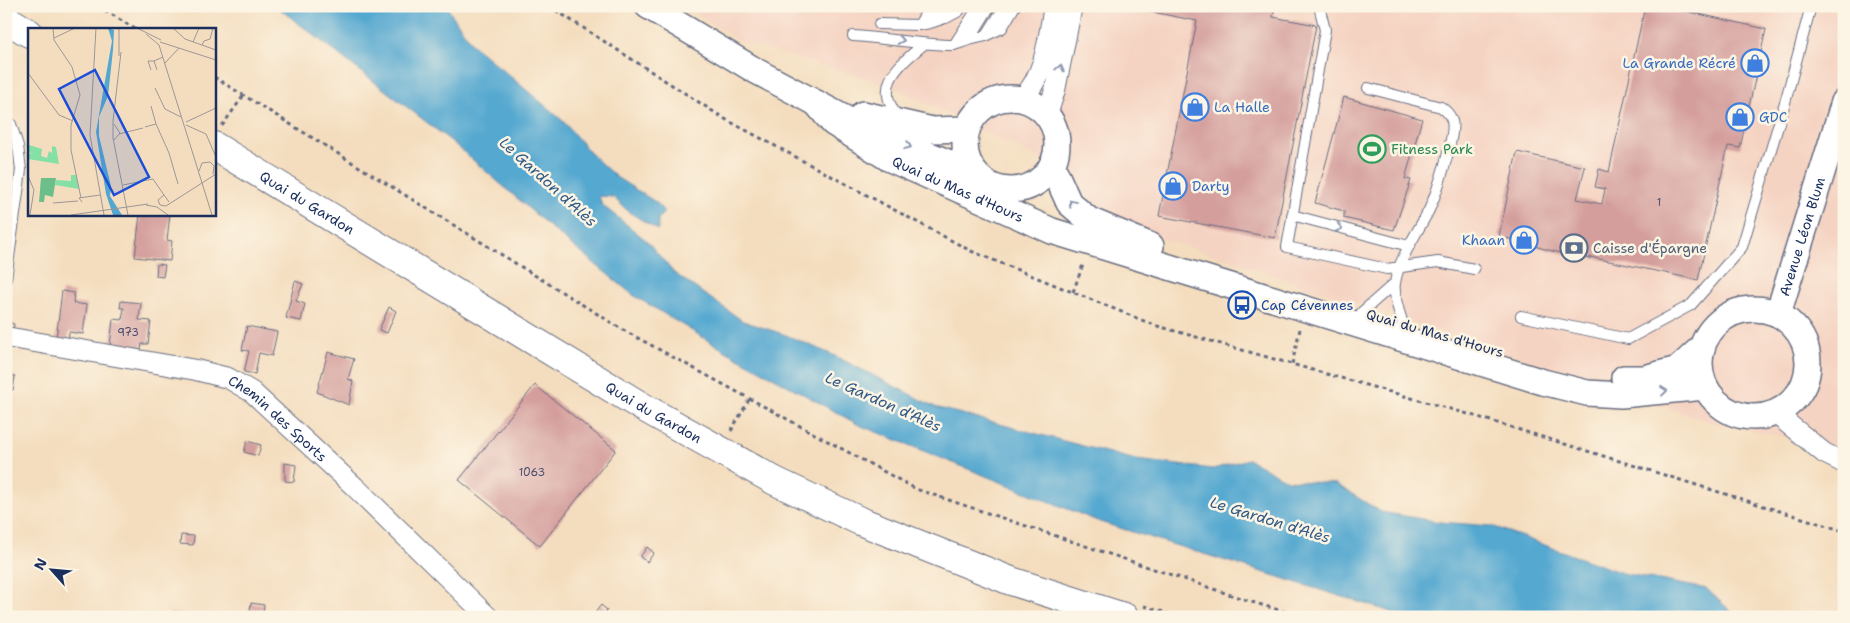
<svg xmlns="http://www.w3.org/2000/svg" width="1850" height="623" font-family="'Shantell Sans',sans-serif">
<style>
.built{fill:#f5d3c2}
.water{fill:#54a8d0;stroke:#386c97}
.building{fill:#d49e9c}
.lines{fill:none;stroke-linecap:round;stroke-linejoin:round}
.service-casing{stroke:#676c80;stroke-width:12}
.minor-casing{stroke:#676c80;stroke-width:22}
.tertiary-casing{stroke:#676c80;stroke-width:28}
.secondary-casing{stroke:#676c80;stroke-width:30}
.path{stroke:#676c80;stroke-width:3;stroke-dasharray:4 4;stroke-linecap:butt}
.service{stroke:#fff;stroke-width:10}
.minor{stroke:#fff;stroke-width:20}
.tertiary{stroke:#fff;stroke-width:25}
.secondary{stroke:#fff;stroke-width:28}
.oneway{stroke:#8d97ae}
.labels{text-anchor:middle;dominant-baseline:central;stroke-width:5;stroke-linejoin:round;paint-order:stroke}
.number-label{font-size:11px;fill:#494b6e}
.shop-label{font-size:14px;fill:#366cbe;stroke:#fcf5e5;text-anchor:start}
.leisure-label{font-size:14px;fill:#27864d;stroke:#fcf5e5;text-anchor:start}
.street-label{font-size:14px;fill:#1b2f5e;stroke:#fcf5e5}
.service-label{font-size:14px;fill:#4e5e75;stroke:#fcf5e5;text-anchor:start}
.transit-label{font-size:14px;fill:#164399;stroke:#fcf5e5;text-anchor:start}
.water-label{font-size:15px;font-style:italic;fill:#2f5986;stroke:#fcf5e5}
.inset-road{fill:none;stroke:#9d9798;stroke-width:1}
.view{fill:#1d4ed8;fill-opacity:0.15;stroke:#1d4ed8;stroke-width:2.5}
.inset-edge{fill:none;stroke:#1b2f5e;stroke-width:2.5}
</style>
<rect width="100%" height="100%" fill="#fcf5e5"/>
<filter id="ink" filterUnits="userSpaceOnUse"><feTurbulence type="fractalNoise" baseFrequency=".02" numOctaves="2"/><feDisplacementMap in="SourceGraphic" scale="10" xChannelSelector="R" yChannelSelector="G"/><feConvolveMatrix kernelMatrix="1 2 1 2 8 2 1 2 1" color-interpolation-filters="sRGB"/></filter>
<filter id="wash" filterUnits="userSpaceOnUse"><feTurbulence type="fractalNoise" baseFrequency=".0096" numOctaves="4" result="noise"/><feDisplacementMap in="SourceGraphic" scale="20" xChannelSelector="R" yChannelSelector="G"/><feGaussianBlur stdDeviation="1.12" result="paint"/><feColorMatrix in="noise" values="0 0 0 0 0 0 0 0 0 0 0 0 0 0 0 0 0 1.4 0 .05"/><feComposite in="paint" operator="in"/></filter>
<g filter="url(#wash)">
<rect width="100%" height="100%" fill="#f4ddbe"/>
<path class="built" d="M684,6H1844V448L1713,423L1091,214L1052,165L889,85L739,41Z"/>
<path class="water" d="M276,6H446L473,45L562,120L593,156L616,177L657,203L664,212L658,219V230L629,212L613,197L599,196L602,205L647,241L674,273L743,321L786,335L833,355L935,407L1136,460L1213,469L1248,459L1287,480L1336,484L1381,512L1440,522L1492,526L1622,573L1707,589L1737,617H1408L1100,522L859,425L722,349L633,295L556,232L451,141Z"/>
<g id="blocks">
<path class="building" d="M1123,6H1275L1273,17L1316,25L1275,238L1159,216L1197,21Z
M1645,6H1663L1766,29L1740,148L1728,146L1698,280L1590,257V259L1552,251L1499,236L1517,152L1585,167L1577,199L1602,204L1605,189L1595,187L1599,169L1609,172Z
M1344,97L1422,119L1405,179L1411,180L1394,230L1344,218V211L1315,203Z
M6,145L10,156L6,158Z
M140,214H170L167,240L172,241L170,261L135,257Z
M157,264L165,265L163,277L156,276Z
M295,281L303,284L296,301L305,304L301,321L286,318Z
M62,291L74,293L73,303L87,305L83,334L69,332L68,341L56,339Z
M121,301L141,303L139,320L151,321L148,344H142L141,350L110,346L113,319L122,320L124,308H120Z
M389,307L396,311L387,333L379,330Z
M6,322L14,324L13,331L6,329Z
M247,326L277,332L272,356L259,353L255,374L244,372L249,351L242,350Z
M328,352L354,359L348,379L353,381L349,405L317,392Z
M6,375L15,376L13,390L6,389Z
M535,385L616,450L540,546L459,480Z
M247,441L261,445L258,456L244,452Z
M285,463L296,465L294,482L285,481Z
M181,535L194,536L193,545L180,544Z
M647,547L654,553L647,562L640,557Z
M251,603L264,605L263,617H249Z
M601,605L607,610L602,617H592Z
M169,613L187,615V617H169Z"/>
</g>
</g>
<g filter="url(#ink)">
<use href="#blocks" fill-opacity="0" stroke="#676c80" stroke-width="1"/>
<g class="lines">
<g class="service-casing">
<path id="service" d="M1319,6L1325,30L1287,247L1387,269L1438,262L1474,269
M946,18L959,11L962,6
M930,23L945,18L952,6
M879,24L919,25L930,6
M919,25L930,23L941,6
M987,35L1002,28L1015,6
M853,36C887,38 920,45 954,45L979,6
M969,40L986,36L1005,6
M954,45L969,40L990,6
M1368,88L1441,107C1446,111 1450,114 1452,121C1456,135 1436,195 1429,210C1419,230 1398,260 1395,283C1393,295 1399,312 1403,324
M899,121C895,113 888,103 888,95C885,74 909,57 923,45
M1292,215L1409,246
M6,279L21,170L18,146L11,124
M1362,312L1395,283
M1521,316L1628,339L1691,305L1742,247L1786,99L1811,6"/>
</g>
<g class="minor-casing">
<g id="minor">
<path d="M1022,99C1046,74 1048,39 1054,6"/>
<path d="M1047,115L1055,90L1072,6"/>
<path id="s1" d="M6,337L196,370L228,378L252,392L355,487L488,617"/>
<path d="M1775,413L1824,453L1844,463"/>
</g>
</g>
<g class="tertiary-casing">
<g id="tertiary">
<path d="M648,6L756,71L865,129L975,173"/>
<circle cx="1011" cy="144" r="46"/>
<path id="s2" d="M816,103L833,123L888,158L1052,231L1543,382L1587,393L1621,395L1705,387"/>
<path d="M863,114L932,130L967,129"/>
<path d="M1052,165L1069,203L1089,220L1151,246"/>
<circle cx="1754" cy="363" r="54"/>
<path id="s3" d="M1778,314L1844,102"/>
<path d="M1624,378H1644L1678,369L1702,347"/>
</g>
</g>
<g class="secondary-casing">
<g id="secondary">
<path d="M6,19L29,33"/>
<path id="s4" d="M214,146L641,406L775,481L860,521L1011,581L1124,617"/>
</g>
</g>
<path class="path" d="M98,6L135,29
M549,6L725,119L971,251L1154,325L1475,416L1844,531
M214,77L625,331L916,489L1255,603L1303,617
M222,126L244,95
M1073,292L1084,262
M1292,364L1300,329
M731,431L750,398
M1144,606L1179,617"/>
<use href="#service" class="service"/>
<use href="#minor" class="minor"/>
<use href="#tertiary" class="tertiary"/>
<use href="#secondary" class="secondary"/>
</g>
<defs><path id="oneway-chevron" d="M-2-3.5L2.5 0L-2 3.5" fill="none" stroke-width="1.6" stroke-linecap="round" stroke-linejoin="round" transform="scale(1.25)"/></defs>
<g class="oneway">
<use href="#oneway-chevron" transform="translate(901 40) rotate(11)"/>
<use href="#oneway-chevron" transform="translate(1060 68) rotate(-78)"/>
<use href="#oneway-chevron" transform="translate(908 146) rotate(22)"/>
<use href="#oneway-chevron" transform="translate(1072 203) rotate(-130)"/>
<use href="#oneway-chevron" transform="translate(1339 228) rotate(15)"/>
<use href="#oneway-chevron" transform="translate(1664 391) rotate(-6)"/>
</g>
</g>
<defs>
<g id="shop-ring" transform="scale(1.4375)"><circle r="9.5" fill="#fcf5e5" stroke="#3f7fe0" stroke-width="1.5"/><path d="M-5-2.5h2.3a2.7 3.5 0 0 1 5.4 0H5L5.5 6h-11ZM-1.5-2.5h3a1.5 2.3 0 0 0-3 0Z" fill="#3f7fe0"/></g>
<g id="stadium-ring" transform="scale(1.4375)"><circle r="9.5" fill="#fcf5e5" stroke="#2e9e5b" stroke-width="1.5"/><path d="M0-5a6.5 5 0 1 0 0 10a6.5 5 0 1 0 0-10ZM-3.5-1.8h7v3.6h-7Z" fill="#2e9e5b"/></g>
<g id="bank-ring" transform="scale(1.4375)"><circle r="9.5" fill="#fcf5e5" stroke="#5c6f8a" stroke-width="1.5"/><path d="M-6-4H6V4H-6ZM0-2.3a2.3 2.3 0 1 0 0 4.6a2.3 2.3 0 1 0 0-4.6Z" fill="#5c6f8a"/></g>
<g id="bus-ring" transform="scale(1.4375)"><circle r="9.5" fill="#fcf5e5" stroke="#1a4fb4" stroke-width="1.5"/><path d="M-5-6H5V4H4V6H2V4H-2V6H-4V4H-5ZM-3.5-4V0h7V-4ZM-3.5 1.2v1.5H-2V1.2ZM2 1.2v1.5H3.5V1.2Z" fill="#1a4fb4"/></g>
</defs>
<g fill-rule="evenodd">
<use href="#shop-ring" x="1755" y="63"/>
<use href="#shop-ring" x="1195" y="107"/>
<use href="#shop-ring" x="1740" y="117"/>
<use href="#stadium-ring" x="1372" y="149"/>
<use href="#shop-ring" x="1173" y="186"/>
<use href="#shop-ring" x="1524" y="240"/>
<use href="#bank-ring" x="1574" y="248"/>
<use href="#bus-ring" x="1242" y="305"/>
</g>
<g class="labels">
<g class="number-label">
<text x="1659" y="202">1</text>
<text x="128" y="332">973</text>
<text x="532" y="472">1063</text>
</g>
<g class="shop-label">
<text x="1736" y="63" text-anchor="end">La Grande Récré</text>
<text x="1214" y="107">La Halle</text>
<text x="1759" y="117">GDC</text>
<text x="1192" y="186">Darty</text>
<text x="1505" y="240" text-anchor="end">Khaan</text>
</g>
<g class="leisure-label">
<text x="1391" y="149">Fitness Park</text>
</g>
<g class="street-label">
<text stroke="none"><textPath href="#s2" startOffset="168">Quai du Mas d'Hours</textPath></text>
<text stroke="none"><textPath href="#s4" startOffset="109">Quai du Gardon</textPath></text>
<text stroke="none"><textPath href="#s3" startOffset="81">Avenue Léon Blum</textPath></text>
<text transform="translate(1435 333) rotate(16)">Quai du Mas d'Hours</text>
<text stroke="none"><textPath href="#s4" startOffset="514">Quai du Gardon</textPath></text>
<text stroke="none"><textPath href="#s1" startOffset="290">Chemin des Sports</textPath></text>
</g>
<g class="service-label">
<text x="1593" y="248">Caisse d'Épargne</text>
</g>
<g class="transit-label">
<text x="1261" y="305">Cap Cévennes</text>
</g>
<g class="water-label">
<text transform="translate(548 182) rotate(42)">Le Gardon d'Alès</text>
<text transform="translate(883 402) rotate(24)">Le Gardon d'Alès</text>
<text transform="translate(1270 520) rotate(17)">Le Gardon d'Alès</text>
</g>
</g>
<g transform="translate(28 28)">
<rect width="188" height="188" fill="#f4ddbe"/>
<path d="M1,117L14,121L13,128L19,130L21,123L24,125V118L28,119L31,136L0,131V125L5,126L0,124ZM43,147H48L51,161L27,157L28,152L43,153Z" fill="#85e0a6"/>
<path d="M13,150H28L25,169L17,167L16,174H11Z" fill="#6cbe8b"/>
<path d="M80,0L86,2L85,22L80,68L71,89V108L83,158L82,168L94,187H85L78,166L68,104L84,13Z" fill="#54a8d0"/>
<path class="inset-road" d="M25,0L26,12L44,39L52,67L43,97V122L53,170M68,0L62,107L76,187M91,0V28M109,0L133,12M145,0L157,11L188,22M118,6L131,17L184,187M26,10L47,0M132,14L188,32M165,14L171,0M174,17L176,13L182,11L185,0M137,35L151,20M123,42L120,33H126M129,42L126,33L135,29M0,45L31,87L45,93M127,60L137,81L153,89M85,93V110L100,187M85,93L93,24M158,94L188,80M86,96L92,105L86,112M128,96L141,125L150,156M158,97L178,106L188,129M117,99L128,96L123,78M91,106L115,100M171,143L174,135L182,134L186,138L185,146M0,148L6,162L2,187M95,157L125,151L136,167M54,174L51,170L72,167M141,174L136,167L130,172L132,177L138,178L188,146M25,175L50,173M118,177L129,179L140,187M43,187L120,176"/>
<path class="view" d="M67,42L121,149L86,167L31,61Z"/>
<rect width="188" height="188" class="inset-edge"/>
</g>
<rect width="1850" height="623" fill="none" stroke="#fcf5e5" stroke-width="25"/>
<g transform="translate(52 570) rotate(297)" stroke="#fcf5e5" stroke-width="4" paint-order="stroke">
<path d="M0-4L9 19L0 12L-9 19Z" fill="#1b2f5e"/>
<text y="-8" font-size="14" font-weight="bold" text-anchor="middle" fill="#1b2f5e">N</text>
</g>
</svg>
